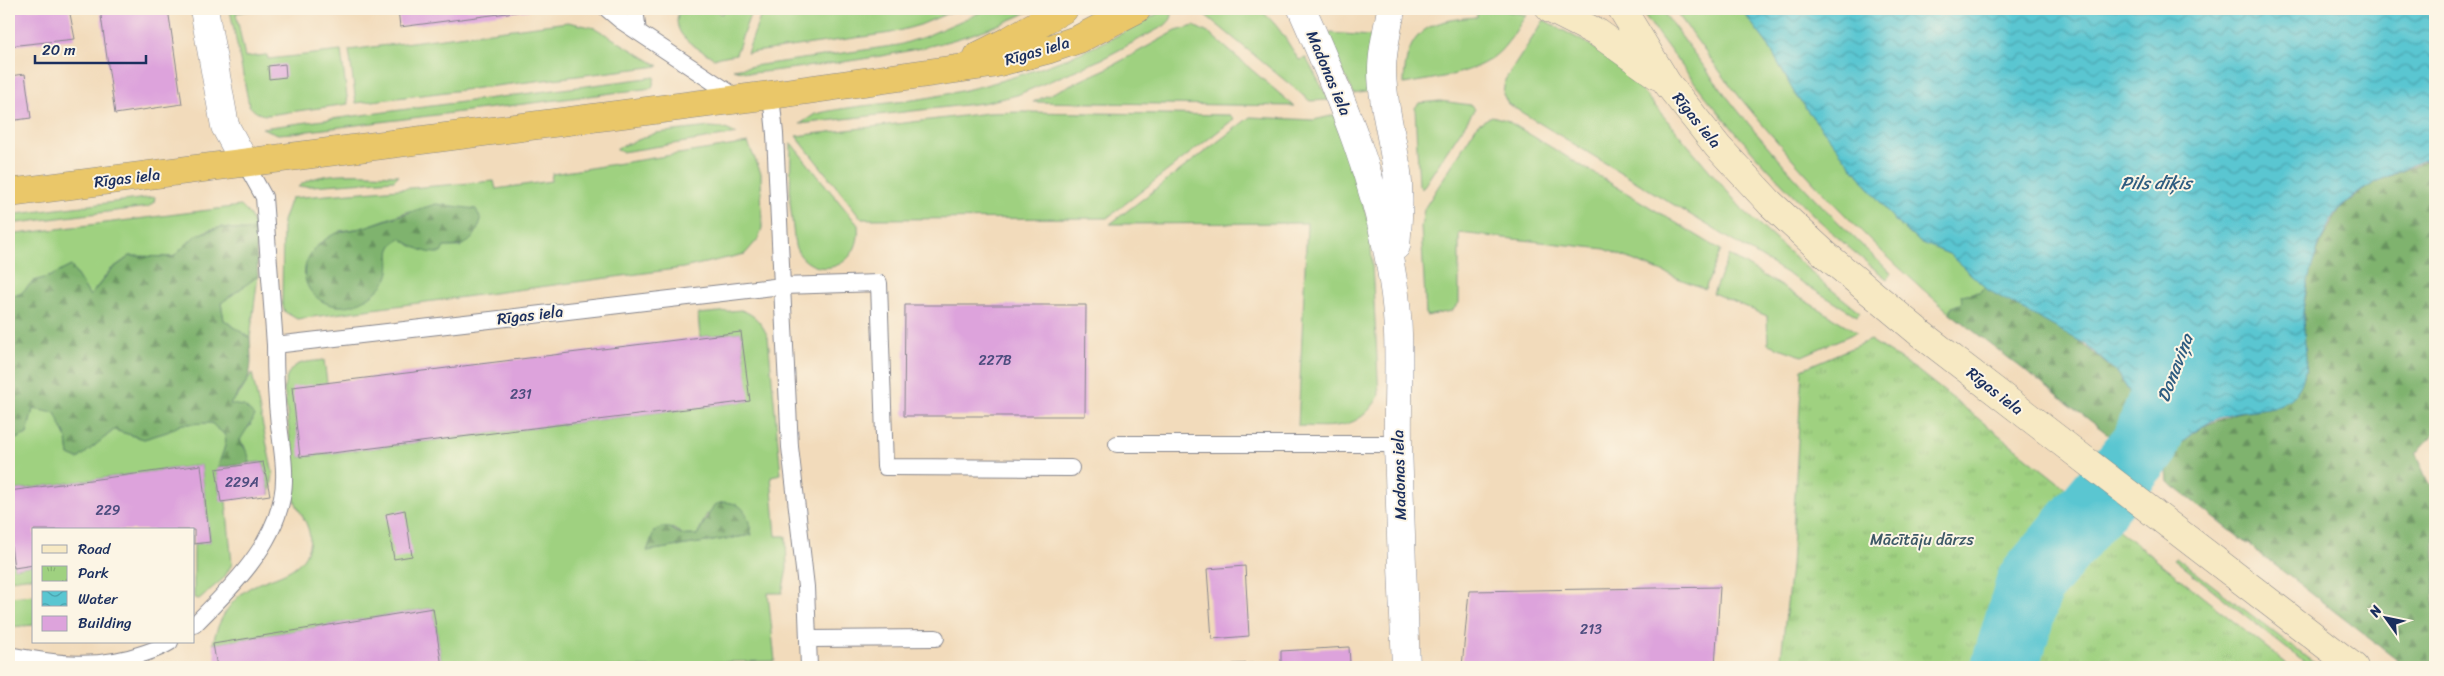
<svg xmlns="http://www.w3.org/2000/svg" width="2444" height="676" font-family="Sriracha,sans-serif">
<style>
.green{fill:#9fd180;stroke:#5d806f;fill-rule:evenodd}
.forest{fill:url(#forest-firs);stroke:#4d7166}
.park{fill:url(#park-tufts);stroke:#5d806f}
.water{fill:url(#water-waves);stroke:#3a7a98}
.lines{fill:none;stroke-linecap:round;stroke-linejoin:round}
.river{stroke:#5ac6d1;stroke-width:68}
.building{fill:#dda3dc}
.service-casing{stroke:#86858c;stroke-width:18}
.minor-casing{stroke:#86858c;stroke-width:29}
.secondary-casing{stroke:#86858c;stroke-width:29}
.trunk-casing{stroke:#86858c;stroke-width:29}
.service{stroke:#fff;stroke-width:16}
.minor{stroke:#fff;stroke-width:28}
.secondary{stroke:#f7e9c3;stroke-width:28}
.trunk{stroke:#eac769;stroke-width:28}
.labels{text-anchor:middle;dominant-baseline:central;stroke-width:4;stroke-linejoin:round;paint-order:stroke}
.number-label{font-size:14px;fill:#4c4c7e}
.street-label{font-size:16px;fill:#1b2f5e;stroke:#fcf5e5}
.park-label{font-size:16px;fill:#3c5866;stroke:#fcf5e5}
.water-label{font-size:18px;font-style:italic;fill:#2e5c80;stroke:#fcf5e5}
</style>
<defs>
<pattern id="forest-firs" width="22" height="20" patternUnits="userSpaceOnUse" patternTransform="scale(1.25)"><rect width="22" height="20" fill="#7fb36e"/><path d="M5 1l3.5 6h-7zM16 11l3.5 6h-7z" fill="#67925e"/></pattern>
<pattern id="park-tufts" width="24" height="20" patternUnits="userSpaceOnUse" patternTransform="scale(1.25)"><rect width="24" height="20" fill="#9fd180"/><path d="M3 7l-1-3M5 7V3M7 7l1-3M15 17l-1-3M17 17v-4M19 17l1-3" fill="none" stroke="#88b471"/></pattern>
<pattern id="water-waves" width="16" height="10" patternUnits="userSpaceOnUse" patternTransform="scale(1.25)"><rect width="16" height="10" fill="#5ac6d1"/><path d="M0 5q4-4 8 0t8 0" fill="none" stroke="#4aa1ad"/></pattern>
</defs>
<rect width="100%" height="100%" fill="#fcf5e5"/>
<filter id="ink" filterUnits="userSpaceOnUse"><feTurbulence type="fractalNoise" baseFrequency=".02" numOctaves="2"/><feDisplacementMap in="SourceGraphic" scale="10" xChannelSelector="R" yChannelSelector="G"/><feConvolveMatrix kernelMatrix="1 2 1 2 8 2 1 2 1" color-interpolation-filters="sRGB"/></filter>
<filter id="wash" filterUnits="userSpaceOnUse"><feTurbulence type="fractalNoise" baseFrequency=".0096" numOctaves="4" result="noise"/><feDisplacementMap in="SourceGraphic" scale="20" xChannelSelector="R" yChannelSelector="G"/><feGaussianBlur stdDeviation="1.12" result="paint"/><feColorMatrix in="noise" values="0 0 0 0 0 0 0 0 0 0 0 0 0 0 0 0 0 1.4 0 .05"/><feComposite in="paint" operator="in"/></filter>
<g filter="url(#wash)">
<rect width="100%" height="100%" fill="#f2dbbb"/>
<path class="green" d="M237,9H258L236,13L245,57L267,55L268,59L341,51L348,104L268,115C260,115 254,112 249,105L230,10Z
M680,9H717L721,14L728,9H752L736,54L714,58C696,47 668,35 680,9Z
M763,9H958L920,25L891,33L747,53Z
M988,9H1034C952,50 862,60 772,71L752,73L733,69L899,45L924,37Z
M1165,9H1171C1174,17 1170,21 1164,26L1102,59L1017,95L982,103L800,124L815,114C853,105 893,104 932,97C1013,82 1094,53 1165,9Z
M1198,9H1258C1277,21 1287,42 1299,60L1306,58L1329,100L1310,101Z
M1640,9H1661C1697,57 1731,105 1771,150C1808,194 1849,233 1891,273L1887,279C1790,203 1711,109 1640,9Z
M1674,9H1741L1769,46L1796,96L1896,222L1918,241L1949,254L1985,287L1979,292L1962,295V303L1952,307L1950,313C1875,249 1805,177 1742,100C1718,70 1696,39 1674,9Z
M1477,10H1502L1526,15C1519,25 1513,37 1504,47C1482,74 1436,78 1404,84C1405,30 1429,20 1477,17Z
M1544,20L1590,45L1627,73L1743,210L1823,283L1860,312L1857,316L1508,104L1503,94L1505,80Z
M568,22L595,28L659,66L356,103L349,50Z
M1194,26L1210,34L1294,106L1033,102L1108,68L1176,31Z
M1331,33L1370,36L1372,39L1368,65L1371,91L1354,94L1329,44L1327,36Z
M655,77L652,88L292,133L278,134L262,128Z
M1440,101L1471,105L1475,109L1422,189L1419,185L1415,108L1419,103Z
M1022,112L1230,115L1234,119L1107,218L862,219L796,136L988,113Z
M1335,115L1370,227L1379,396C1359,431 1334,427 1298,426L1307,223L1110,224L1250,117L1314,120Z
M1492,116L1506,120L1721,250L1705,289L1605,249L1459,233V303L1452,311L1426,316L1421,227L1424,209L1478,124Z
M710,127L723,128L737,134L622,152L617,150V148L656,133Z
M748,143L761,173L762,228L758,239L745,254L683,268L297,319L285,312L282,304L283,221L291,198L494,181L496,189L551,181L552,174ZM409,211L461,247L411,246L400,237C387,247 387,256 389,271L339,231L362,228Z
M791,143L858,225C863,270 810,283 795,246L790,202Z
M399,175L394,180L298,187C319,168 371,175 399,175Z
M155,197L154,202L148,207L9,224V215Z
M241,206L250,215L255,228C244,232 235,229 224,228C203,226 187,244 174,257L130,256L110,270L90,296L71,266L51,276L34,281L20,294L9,296V235Z
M1729,255L1857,332L1802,356L1768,344L1767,316L1713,293Z
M258,276L250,338L224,320L221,303Z
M741,310C756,315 762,324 768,337L781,474L771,476L776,536H786L787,569L782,593H768L775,661L713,662V667H442L433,608L213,644C217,621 232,597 253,586C272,576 297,574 307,552C317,528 297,514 292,492C291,482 293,471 292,461C290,437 287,413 284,388C289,361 300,363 324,360L327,383L300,457L749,401L741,332L700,337L698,314ZM707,514L752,535L647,551L672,528L684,535H697Z
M252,373L273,474L270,495L263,462L250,463L244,445L240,441L242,434L251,425L230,404L241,392Z
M33,409L55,412L67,439L69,455L78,459L114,430L144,439L167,432L182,424L212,423C216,428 220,430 224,434C230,441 219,459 218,468L216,469L221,501H226L232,564L224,578L199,599L194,598V544L210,542L201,465L9,491V442L27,434Z
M9,530L14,568L34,565V577L9,580Z
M2176,557L2319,667H2310L2174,559Z
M34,595V625L9,627V597Z"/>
<path class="forest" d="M2435,157V432L2416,454L2429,485L2435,493V667H2406L2168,482L2166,460L2171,451L2202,427L2235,413L2279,406L2304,378L2303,311L2310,269L2324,236L2341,207L2373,183Z
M436,204L476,209L481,220C474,242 467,247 444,247L441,253C424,254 414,247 400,238C383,251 392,254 389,271C388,281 378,291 369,297C326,327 278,277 322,242C339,228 345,233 364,227C388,220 411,211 436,204Z
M221,227L246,231L255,228L258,276L221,303L224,320L250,338C252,372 253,377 230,404L244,406L255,416L240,440L248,454L250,463L218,468C219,459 230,441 224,434C220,430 215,428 212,423L182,424L167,432L144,439L114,430L78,459L69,455L67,439L55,413L33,409L27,434L9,442V296L20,294L34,281L51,276L71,266L90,296L111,270L130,256L173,257L196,235Z
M1985,287L2073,336L2116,372L2129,391L2131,403L2128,430L2109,435L1950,313L1952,307L1962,303L1961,295L1979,292Z
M723,502C747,503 747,515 752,535L647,551L654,531C670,522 670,531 684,535C688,536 693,535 697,535L714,505Z"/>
<path class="park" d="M1870,340L1917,370L2291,667H1780L1791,567L1802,369Z"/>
<path class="water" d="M1741,9H2435V157C2423,159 2411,166 2400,171C2379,180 2359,190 2342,206C2321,228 2305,282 2303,312C2302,336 2313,368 2298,390C2283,411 2260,408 2237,412C2211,417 2180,439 2166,460L2126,431L2128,430L2131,403L2129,391L2116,372L2085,344L1988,290L1949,254L1918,241L1896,222L1796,96L1769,46Z"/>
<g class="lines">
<path class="river" d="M2005,667L2030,583L2145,445L2178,359"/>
</g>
<g id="blocks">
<path class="building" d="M9,9H69L75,39L9,46Z
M100,9H168L182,104L115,114Z
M398,9H530V10L400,27Z
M285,64L286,77L269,79L268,66Z
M25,74L31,118L9,121V76Z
M905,305H1086L1085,416H904Z
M741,332L750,401L300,457L292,387Z
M263,462L270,495L221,502L216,469Z
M201,465L210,542L194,544V530H34V565L14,568L9,530V491Z
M405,510L412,556L394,559L386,514Z
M1245,566L1249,636L1212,639L1207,569Z
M1720,587L1715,667H1462L1469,591Z
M433,608L442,667H217L213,644Z
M1349,647L1350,663L1360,662L1361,667H1281V651Z
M1259,663V667H1233V664Z"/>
</g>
</g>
<g filter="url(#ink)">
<use href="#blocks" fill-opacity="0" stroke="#86858c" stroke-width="1"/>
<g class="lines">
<g class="service-casing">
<path id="service" d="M607,9L620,20L739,99
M635,9L638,32
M245,163L264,197L275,345L782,286L775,134L771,95
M1117,444H1398
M194,625C229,590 272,549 282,498C287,475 282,449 279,425C276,398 275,372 275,345
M808,639L936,638
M9,655C58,664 97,670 145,653C154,650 162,647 170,642
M809,667L806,587L790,447L782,286L879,283L885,467L1071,468"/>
</g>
<g class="minor-casing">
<path id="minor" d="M204,9L225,126L245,163
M1302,9C1341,97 1378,185 1393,281C1402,334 1397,390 1398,444C1400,518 1403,593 1406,667
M1391,9C1388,29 1382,49 1382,70C1382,104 1393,138 1397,172C1400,196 1398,222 1396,246"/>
</g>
<g class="secondary-casing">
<path id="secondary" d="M1550,9L1598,33L1658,76
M1622,9L1667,83L1718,147L1770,203L1826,255L1921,334L2354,667"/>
</g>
<g class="trunk-casing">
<path id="trunk" d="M978,56L1008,41L1064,9
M9,193L771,95L992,64L1047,50L1079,39L1137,9"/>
</g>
<use href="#service" class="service"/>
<use href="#minor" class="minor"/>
<use href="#secondary" class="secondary"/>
<use href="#trunk" class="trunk"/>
</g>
</g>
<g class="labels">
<g class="number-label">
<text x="995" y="360">227B</text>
<text x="521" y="394">231</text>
<text x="242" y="482">229A</text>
<text x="108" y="510">229</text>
<text x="1591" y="629">213</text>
</g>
<g class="street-label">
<text transform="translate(1037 51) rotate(-16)">Rīgas iela</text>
<text transform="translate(1329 73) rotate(67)">Madonas iela</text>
<text transform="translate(1697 120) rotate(51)">Rīgas iela</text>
<text transform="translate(127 178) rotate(-7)">Rīgas iela</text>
<text transform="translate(530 315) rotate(-7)">Rīgas iela</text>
<text transform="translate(1995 391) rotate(38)">Rīgas iela</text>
<text transform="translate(1399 475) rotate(-92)">Madonas iela</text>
</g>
<g class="park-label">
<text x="1922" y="539">Mācītāju dārzs</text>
</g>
<g class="water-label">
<text x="2156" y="183">Pils dīķis</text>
<text transform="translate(2175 368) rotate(-69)">Donaviņa</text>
</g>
</g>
<rect width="2444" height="676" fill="none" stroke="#fcf5e5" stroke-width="30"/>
<rect x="32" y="528" width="162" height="115" fill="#fcf5e5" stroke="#a2a6af"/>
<rect x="42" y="545" width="25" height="8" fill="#f7e9c3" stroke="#a2a6af"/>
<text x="78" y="554" font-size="15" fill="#1b2f5e">Road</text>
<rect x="42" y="566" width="25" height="15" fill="url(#park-tufts)" stroke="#a2a6af"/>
<text x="78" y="578" font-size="15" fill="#1b2f5e">Park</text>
<rect x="42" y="591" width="25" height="15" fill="url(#water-waves)" stroke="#a2a6af"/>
<text x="78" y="604" font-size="15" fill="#1b2f5e">Water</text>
<rect x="42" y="616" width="25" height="15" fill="#dda3dc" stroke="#a2a6af"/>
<text x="78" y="628" font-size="15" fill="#1b2f5e">Building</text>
<g transform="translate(2386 618) rotate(303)" stroke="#fcf5e5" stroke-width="4" paint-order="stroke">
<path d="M0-4L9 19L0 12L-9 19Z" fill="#1b2f5e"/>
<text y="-8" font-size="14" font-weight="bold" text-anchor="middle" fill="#1b2f5e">N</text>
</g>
<path d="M35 55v8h111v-8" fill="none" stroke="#1b2f5e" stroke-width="2.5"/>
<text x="42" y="55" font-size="15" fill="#1b2f5e" stroke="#fcf5e5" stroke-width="4" paint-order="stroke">20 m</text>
</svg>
